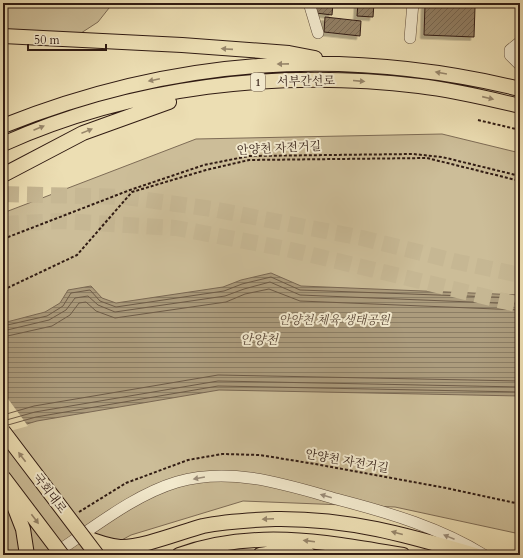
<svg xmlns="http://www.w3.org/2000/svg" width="523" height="558" font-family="Cardo,'Noto Serif KR',serif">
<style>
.green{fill:#ccbd98;stroke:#7e6c56}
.water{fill:url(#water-rules);stroke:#7a6853}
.pier{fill:#ecdeb3}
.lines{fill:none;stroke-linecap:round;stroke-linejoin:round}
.shore{stroke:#6e5c48;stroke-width:1}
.building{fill:url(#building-hatch);stroke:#301b13;filter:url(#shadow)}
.highway-tunnel{stroke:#c6b793;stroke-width:16;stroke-dasharray:16 8;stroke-linecap:butt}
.minor-casing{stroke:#5f4c3b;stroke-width:12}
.major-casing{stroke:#301b13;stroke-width:16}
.path{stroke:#301b13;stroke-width:2;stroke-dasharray:3 2;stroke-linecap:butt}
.minor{stroke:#f3eace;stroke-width:11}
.major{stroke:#ecdeb3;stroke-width:14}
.major-bridge-casing{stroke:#301b13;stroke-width:16;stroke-linecap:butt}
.major-bridge{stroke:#ecdeb3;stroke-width:14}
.oneway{fill:#97866b}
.oneway2{fill:#9b8d7a}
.labels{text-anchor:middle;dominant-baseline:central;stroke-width:4;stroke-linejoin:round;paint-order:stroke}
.shield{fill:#f3eace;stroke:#6a594b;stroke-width:1}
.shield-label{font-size:11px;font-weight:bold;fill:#301b13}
.street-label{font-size:12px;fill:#301b13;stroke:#f3eace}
.park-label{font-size:12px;font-style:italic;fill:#5f4c3b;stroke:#f3eace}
.water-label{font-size:13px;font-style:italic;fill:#5b4838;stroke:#f3eace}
</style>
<defs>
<pattern id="water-rules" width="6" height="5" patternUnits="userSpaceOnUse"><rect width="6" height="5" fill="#ac9c7d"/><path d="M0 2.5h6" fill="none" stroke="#8c7e65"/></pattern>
<pattern id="building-hatch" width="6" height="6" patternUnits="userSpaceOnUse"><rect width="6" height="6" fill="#928066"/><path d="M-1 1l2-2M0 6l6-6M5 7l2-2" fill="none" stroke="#786853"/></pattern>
<filter id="shadow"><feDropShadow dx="-3.5" dy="3.5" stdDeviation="0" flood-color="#0004"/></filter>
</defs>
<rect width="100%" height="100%" fill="#ecdeb3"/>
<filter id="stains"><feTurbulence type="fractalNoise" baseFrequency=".005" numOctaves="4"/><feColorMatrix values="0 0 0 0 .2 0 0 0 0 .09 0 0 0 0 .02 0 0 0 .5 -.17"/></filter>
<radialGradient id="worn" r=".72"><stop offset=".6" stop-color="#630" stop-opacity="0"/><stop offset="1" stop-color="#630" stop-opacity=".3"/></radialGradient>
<path class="green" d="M3,3H113L98,22L78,35L3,32Z
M442,134L520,153V534L395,507L243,501L131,535L94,555H3V213L196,139Z"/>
<path class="water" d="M271,273L301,286L520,295V396L219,390L37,421L3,431V323L45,312L60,303L68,290L91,286L102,298L116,303L223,287L241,280Z"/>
<path class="pier" d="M3,392L28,426L3,433Z"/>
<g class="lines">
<path class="shore" d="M3,326L47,316L63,306L71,293L90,290L100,301L116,307L224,291L242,284L271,277L300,290L520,298
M3,331L49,320L66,310L75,298L88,296L98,305L115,312L225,296L244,289L270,282L300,295L520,304
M3,337L52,326L70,315L79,303L86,302L96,311L115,318L226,302L245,294L269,289L300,301L520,310
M3,415L34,406L218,375L520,381
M3,421L35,412L218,381L520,387
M8,425L36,417L218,386L520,392"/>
</g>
<path class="building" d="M317,3H333L332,15L316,13Z
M358,3H374L373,17L357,16Z
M425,5L475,7L474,37L424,35Z
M325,17L361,21L360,36L324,32Z"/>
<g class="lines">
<path class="highway-tunnel" d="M3,194L126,197L212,209L362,238L458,262L520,275
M3,224L61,221L176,228L287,249L520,305"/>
<g class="minor-casing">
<path id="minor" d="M309,3L318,33
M410,38L413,3
M520,42L510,50V55L520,65
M52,555C91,530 133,495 177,482C232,466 287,485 340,500C390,513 440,528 484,555"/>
</g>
<g class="major-casing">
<path id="major" d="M3,36L182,45L289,53L315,58
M3,126C174,58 341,46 520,89
M3,144C132,86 280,69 419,86C453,90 487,98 520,106
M3,175L83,133L169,102
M82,536C94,541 107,546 120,547C141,548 181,532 203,526C227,521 251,520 275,519C348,518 407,535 475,555
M179,555C254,528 327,542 403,555
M260,555L280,552L309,555"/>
</g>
<path class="path" d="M478,120L520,130
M3,239L130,190L204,165L249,156L413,154L442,157L520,176
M3,290L77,255L132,192L206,170L249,160L427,158L520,181
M79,512L126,483L188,460L222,454L260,455L315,464L446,488L520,504
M10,555L16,551"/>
<use href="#minor" class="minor"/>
<use href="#major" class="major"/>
<g class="major-bridge-casing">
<path id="major-bridge" d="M3,431L97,555
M3,477L62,555
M9,493L23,529L27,555"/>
</g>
<use href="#major-bridge" class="major-bridge"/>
</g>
<defs><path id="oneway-solid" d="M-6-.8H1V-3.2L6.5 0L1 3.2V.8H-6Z"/></defs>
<g class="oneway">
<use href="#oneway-solid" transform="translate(227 49) rotate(-176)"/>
<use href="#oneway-solid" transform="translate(283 64) rotate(179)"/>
<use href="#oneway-solid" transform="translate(441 73) rotate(-170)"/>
<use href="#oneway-solid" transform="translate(154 80) rotate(168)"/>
<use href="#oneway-solid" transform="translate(359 81) rotate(5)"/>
<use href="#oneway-solid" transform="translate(488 98) rotate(13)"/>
<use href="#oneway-solid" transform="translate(39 128) rotate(-23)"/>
<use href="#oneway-solid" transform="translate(87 131) rotate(-22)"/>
<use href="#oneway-solid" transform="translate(22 457) rotate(-127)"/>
<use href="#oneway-solid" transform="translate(35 519) rotate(53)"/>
<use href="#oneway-solid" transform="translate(268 519) rotate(178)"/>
<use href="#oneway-solid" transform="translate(397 533) rotate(-165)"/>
<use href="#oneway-solid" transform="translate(309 541) rotate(-173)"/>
</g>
<g class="oneway2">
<use href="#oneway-solid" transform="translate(199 478) rotate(170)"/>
<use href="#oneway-solid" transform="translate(326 496) rotate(-164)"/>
<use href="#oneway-solid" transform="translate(449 537) rotate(-158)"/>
</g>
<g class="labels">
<rect class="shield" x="251" y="73" width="14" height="18" rx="3"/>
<g class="shield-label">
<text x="258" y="82">1</text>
</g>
<g class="street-label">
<text transform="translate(306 81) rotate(-1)">서부간선로</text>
<text transform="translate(279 148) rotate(-3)">안양천 자전거길</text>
<text transform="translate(347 461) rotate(10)">안양천 자전거길</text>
<text transform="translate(50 493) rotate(53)">국회대로</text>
</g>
<g class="park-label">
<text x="334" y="320">안양천 체육 생태공원</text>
</g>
<g class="water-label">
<text transform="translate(259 340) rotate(1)">안양천</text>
</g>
</g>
<rect width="523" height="558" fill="none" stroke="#ecdeb3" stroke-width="16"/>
<rect x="4" y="4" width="515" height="550" fill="none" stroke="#301b13" stroke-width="2"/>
<rect x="8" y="8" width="507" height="542" fill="none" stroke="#301b13"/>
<path d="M28 44v6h78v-6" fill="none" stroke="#301b13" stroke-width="2"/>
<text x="34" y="44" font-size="12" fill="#301b13" stroke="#f3eace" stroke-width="3" paint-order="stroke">50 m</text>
<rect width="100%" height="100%" filter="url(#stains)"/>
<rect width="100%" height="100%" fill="url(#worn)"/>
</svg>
